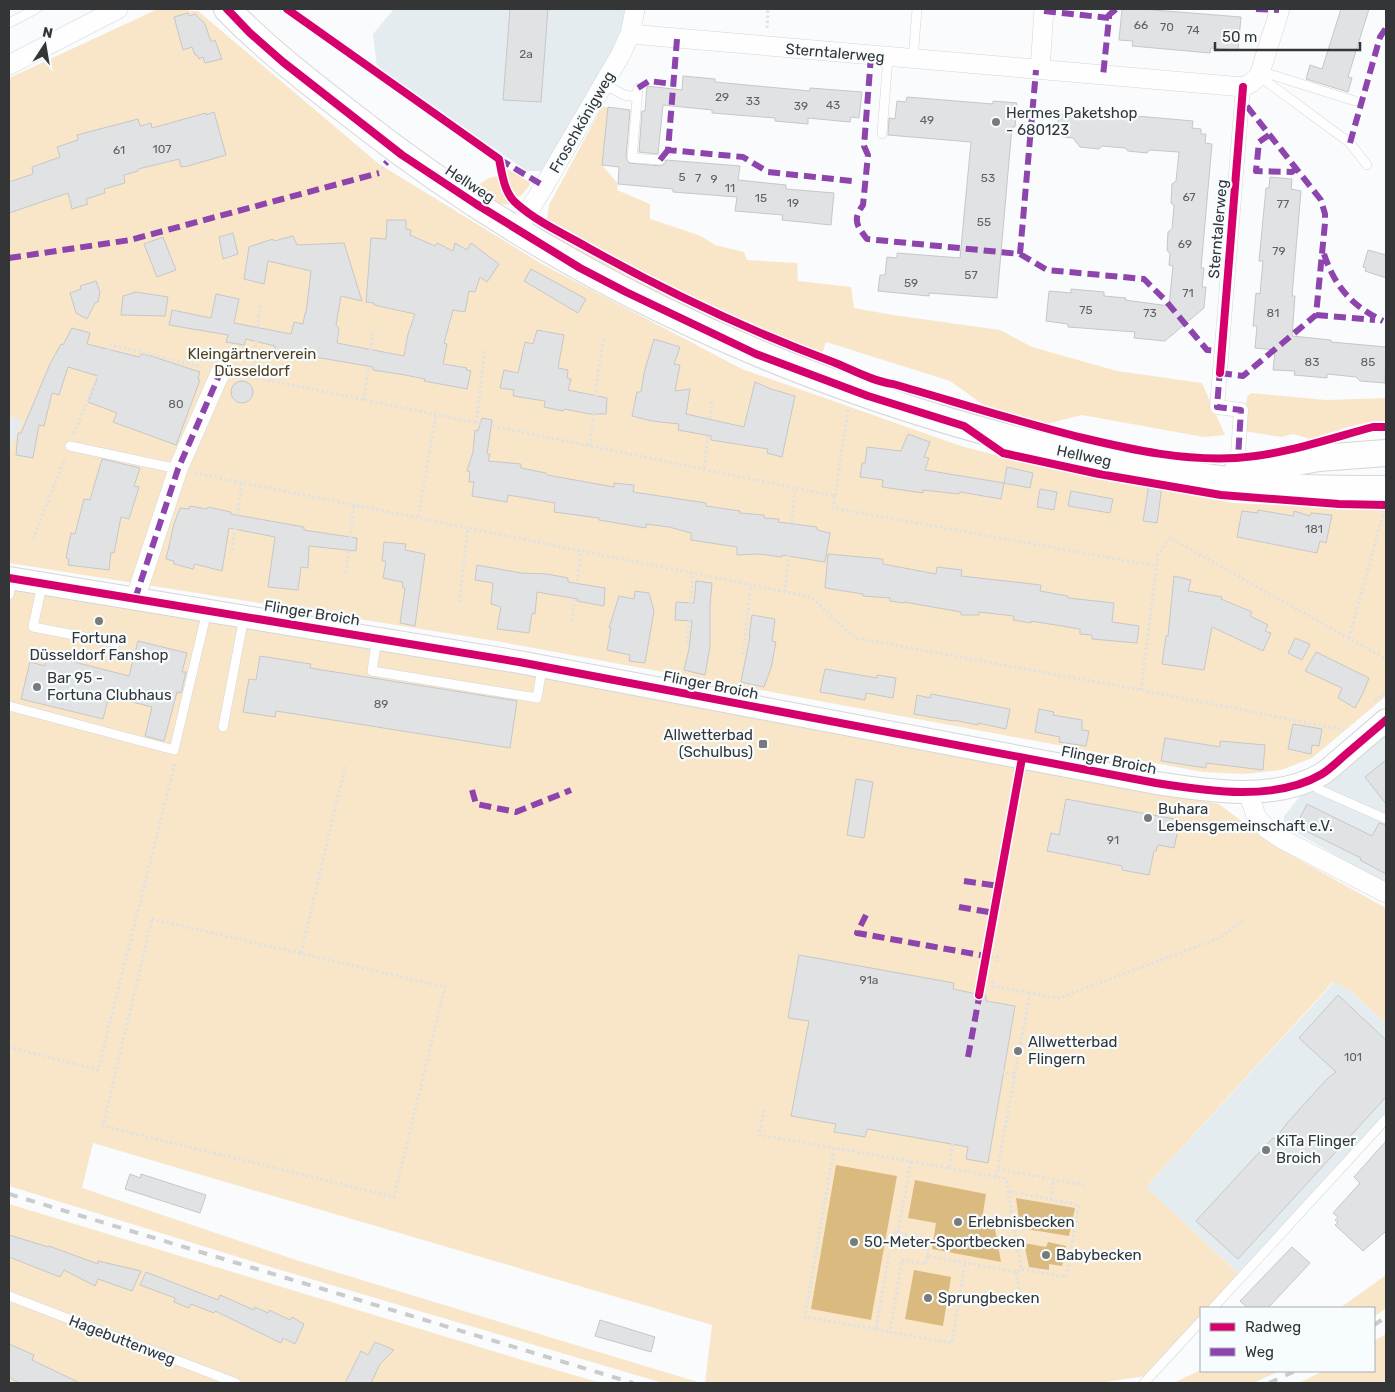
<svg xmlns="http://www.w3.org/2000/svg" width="1395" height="1392" font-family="Rubik,sans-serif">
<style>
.built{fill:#e5ecf0}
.green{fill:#f9e6c8}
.water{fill:#dbba80}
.building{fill:#e0e2e4;stroke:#c5c7c8}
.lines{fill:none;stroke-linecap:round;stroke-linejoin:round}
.service-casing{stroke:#d4d6d7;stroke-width:10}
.pedestrian-casing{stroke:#d4d6d7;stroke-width:15}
.minor-casing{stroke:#d4d6d7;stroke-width:20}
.tertiary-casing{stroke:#d4d6d7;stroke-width:24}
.secondary-casing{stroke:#d4d6d7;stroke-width:28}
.path{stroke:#e0e1e1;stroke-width:3;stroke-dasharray:2.5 2.5;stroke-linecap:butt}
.service{stroke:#fefeff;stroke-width:9}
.pedestrian{stroke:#fefeff;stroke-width:14}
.minor{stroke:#fefeff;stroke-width:19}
.tertiary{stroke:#fefeff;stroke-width:22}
.secondary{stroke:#fefeff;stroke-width:26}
.rail{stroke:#cbcbcc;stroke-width:4;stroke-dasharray:9 9;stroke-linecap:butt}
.quiet{stroke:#8e44ad;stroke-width:6;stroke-dasharray:12 6;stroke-linecap:butt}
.cycleway-casing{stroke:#f7fcff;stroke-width:11}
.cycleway{stroke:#d6006c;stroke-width:8}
.poi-dot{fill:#787a7c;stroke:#f7fcff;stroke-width:2}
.labels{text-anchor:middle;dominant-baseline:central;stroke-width:4.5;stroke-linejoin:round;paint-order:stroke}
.number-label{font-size:12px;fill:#5f6162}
.street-label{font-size:15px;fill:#333536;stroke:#f7fcff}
.poi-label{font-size:15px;fill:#333536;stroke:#f7fcff;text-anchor:start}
.park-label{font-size:15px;fill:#523e1b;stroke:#f7fcff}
</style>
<rect width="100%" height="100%" fill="#f9fbfd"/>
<path class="built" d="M394,9H632V13L549,171H527L377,68L373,34Z
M9,416L23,421L9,451Z
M1386,734V884L1283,825L1284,816L1303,793Z
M1334,982L1350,990L1386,1024V1113L1239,1274L1146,1187Z"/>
<path class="green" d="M158,9H187L189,11H198L379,164L542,264L742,369L961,446L1042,467L1234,503L1386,510V696L1312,758L1281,770L1244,774L1203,772L496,641L9,563V451L23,421L9,416V78Z
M602,107H608L603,166L618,184L617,190L650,204V219L701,236L715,245L744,252L747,260L797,263L798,281L851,287L854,308L893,315L1000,330L1032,347L1117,371L1202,383L1225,435L1204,437L1082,415L1046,424L985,406L950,381L826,342L822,354L745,324L683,294L547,219L549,205Z
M504,167L531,183L522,195L516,198L510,188Z
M498,176L505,195L511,203L508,205L498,203L475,190C480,182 489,177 498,176Z
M544,226C634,281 730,325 828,365L826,369L700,316L550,236Z
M1251,393L1326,400L1386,398V421H1374L1348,427L1310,439L1293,434L1281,437L1244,431L1247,397Z
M9,589L519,671L844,735L1219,804L1276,847L1386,908V1024L1350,990L1333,982L1146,1187L1239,1274L1207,1308H1201V1315L1146,1376L1099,1383H705L712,1325L93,1143L82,1188L296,1260L701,1383H663L267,1266L9,1186Z
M9,1204L522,1360L601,1383H9Z
M1386,1275V1308L1374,1317V1308H1340Z
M1386,1334V1383H1299L1323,1371H1374V1341Z
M1201,1370V1371H1280L1253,1383H1173Z"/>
<path class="water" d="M836,1165L897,1176L871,1320L811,1309Z
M915,1180L986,1194L982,1220L994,1223L1001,1262L932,1249L936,1223L908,1218Z
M1016,1198L1075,1208L1069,1236L1020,1228Z
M1048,1242L1066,1246L1062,1266L1049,1264V1270L1029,1267L1024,1243L1046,1247Z
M914,1270L951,1277L943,1326L905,1319Z"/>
<path class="building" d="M510,9H548L541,102L503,100Z
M1122,9H1141L1241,17L1238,50L1211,48L1210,53L1132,46L1133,41L1119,40Z
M1341,9H1369L1348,77L1352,78L1348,92L1306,79L1310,65L1322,69Z
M188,13L189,16L195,14L205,24L211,42L215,40L222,59L205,63L203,57L199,59L197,55H195L192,47L183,50L174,17Z
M683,76L715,79V82L810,91V88L862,92L859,118L851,117L850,122L808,118V124L775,121V118L712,113V110L663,105L658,154L639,152L642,111H645L647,86L682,90Z
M907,97L993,104V101L1017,103L1015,127H1012L997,298L929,293V296L878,291L880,275H885L887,257L897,258V253L960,258L971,142L888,135L889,118L895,119L897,101L906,102Z
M608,107L630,110L626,157L629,163L660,166L665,164L666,160L740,166L738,180L786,185V189L834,193L831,225L782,220L783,215L735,211L737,197L673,192V189L618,184L619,167L602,165Z
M1069,110L1193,121L1192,128L1201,129V134H1206L1205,143L1212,144L1201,268H1204L1202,287H1206L1204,308L1165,341L1134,338L1135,332L1068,327V324L1046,321L1049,291L1071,293V289L1104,292V296L1126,298L1125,300L1169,306L1173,266L1169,265L1170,254L1167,250L1168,232L1172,229L1174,206L1171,203L1172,184L1176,181L1179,152L1150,150L1147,153L1128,151L1125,148L1102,146L1099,149L1080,147L1073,138L1056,136L1059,114L1068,115Z
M214,112L226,155L188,166L181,167L179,159L138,169V171L124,175L125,183L104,189L105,193L86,199L88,204L72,209L68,193L9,213V182L33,174L32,167L60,157L57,147L78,140L77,135L138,119L140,126L151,123L152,128L206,113V115Z
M1270,177L1292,179L1291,189L1301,191L1292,296H1295L1292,336L1331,340V342L1386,347L1385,383L1360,381L1356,377L1327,374V378L1294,375L1295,371L1273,370L1275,350L1255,348L1257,326H1253L1256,293L1260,294L1263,261H1259L1266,188H1269Z
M387,220H406V229L411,230L410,235L435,246L437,243L453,251L455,243L467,250L471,243L499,264L487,282L480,277L475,292L469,291L465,312L453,310L444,343L447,344L443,364L467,368L466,370L471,371L467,389L424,381L425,379L405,375L373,370V367L275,350V346L246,339L244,345L226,342L228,335L169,325L172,310L211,318L216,294L239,299L234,323L291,334L294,322L303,324L305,313H306L311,271L268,261L264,284L244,279L249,247L273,239L274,241L293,236L297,245L344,243L362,301L341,296L336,325L339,328L337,343L404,356L408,334L415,314L374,305V303L366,302L371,238L386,239Z
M233,233L238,254L223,259L219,237Z
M163,237L176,270L157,277L144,244Z
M1368,250L1386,255V278L1365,271L1366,268L1363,267Z
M531,269L586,299L578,313L524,281Z
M96,281L100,292L98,302L95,303L87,319L76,313L70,293L81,289L80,286Z
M136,292L168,297L165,316L121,315L123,296Z
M72,328L90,333L87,344L139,357L141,354L151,356L200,372L198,379L200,380L176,445L113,422L117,413L88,402L98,376L68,367L59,395L52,393L44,426L39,425L33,458L16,455L18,433H21L50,364L61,344L63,345Z
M537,330L564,335L558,368L568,370L567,378L571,379L568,390L607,398L606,414H590L564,409L563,411L544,407L545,401L513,396L514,390L500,388L504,370L518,373L525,342L533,344Z
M654,339L680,347L674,364L680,365L675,391L690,389L686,414L744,427L755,382L771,389L795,396L782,457L767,453L768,449L711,440V436L678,430L679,424L652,421L632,416L637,392H641L644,373Z
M231 392a11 11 0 1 1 22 0a11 11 0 1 1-22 0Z
M482,418L492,420L487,454H490L488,461L521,464V468L546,473L547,475L614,487V483L634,485L633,492L706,503V506L740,511V513L764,515V518L779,519L778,522L817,527V530L830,533L825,562L782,555V557L759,554L737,555V547L691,540V533L669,527L646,524V528L599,520V518L554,512L555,503L508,495L507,502L472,496L474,482H469L470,472L467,471L473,452L475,430L478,431Z
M908,434L930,442L924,457L929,458L925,470L1004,483L1001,499L960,492L959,494L923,490V493L882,487L883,480L860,477L862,463H865L867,447L901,451Z
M102,459L140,468L134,486L139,487L129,519L121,517L114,553L111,552L109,570L68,565L69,559L66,558L71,533L75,534L84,499L90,500Z
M1007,467L1033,473L1030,488L1004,483Z
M1149,484L1162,486L1157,523L1143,521Z
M1040,489L1057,492L1054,510L1037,507Z
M1071,491L1113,499L1110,513L1068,506Z
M190,506L207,509L208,507L231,512V514L304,527V530L357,538L356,551L309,546L308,568L301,567L298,590L268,587L275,537L229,528L222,571L195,564L193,569L174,564V561L166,559L174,524L180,508L189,509Z
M1258,510L1293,516L1294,511L1310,516L1311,513L1332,515L1326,543L1320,541L1317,553L1237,537L1242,511L1258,513Z
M384,542L406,544L405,550L425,554L415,626L400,623L405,588H403L402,582L383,578L386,561H382Z
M828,554L883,559V564L936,574L937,567L962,570L961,576L1041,585L1040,591L1068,596V598L1114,603L1112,622L1139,626L1137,643L1092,639V635L1080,634V629L1031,621V623L1013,620L1014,616L979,612V615H961V612L904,602V603L890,601V598L863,596V594L825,588Z
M477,565L521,573L547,574L568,578V582L605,588L604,606L577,601L578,599L537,592L535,614L532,613L529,633L497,629L501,607L491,604L493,583L475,580Z
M1174,576L1191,580L1188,591L1222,597L1221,599L1252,612L1250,616L1268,625L1265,631L1271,633L1263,651L1212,627L1204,670L1162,664L1166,636H1168Z
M696,581L712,583L710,606V647L705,675L684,670L689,649L692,621L675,620L676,602L694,603Z
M635,591L649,593L654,611L645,663L629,661L630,655L607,650L611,628H609L619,596L634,599Z
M752,615L775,619L772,641L776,642L771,668L764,687L741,682L750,636H749Z
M1295,638L1310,644L1302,660L1288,653Z
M138,641L187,653L182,672H186L181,693L177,692L164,741L145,736L152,707L109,696L103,719L21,699L30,662L45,666L47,655L129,676Z
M1316,652L1369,678L1363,693L1355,708L1338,698L1342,688L1305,671Z
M260,656L311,664L310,668L517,701L510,748L276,711L275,717L243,712L249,679L256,680Z
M825,669L877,678V675L896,678L893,698L866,693L865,700L820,692Z
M931,694L1010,709L1006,729L978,723V725L953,720V721L914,714L917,695L930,698Z
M1039,709L1054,712L1053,715L1082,720V730L1089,731L1086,746L1059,742L1060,737L1035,732Z
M1293,724L1322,729L1319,746L1312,745L1311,754L1288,749Z
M1165,738L1220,747V741L1265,745L1263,770L1206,763V768L1161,761Z
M1386,760V804L1365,777Z
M856,779L873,782L864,838L847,835Z
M1066,799L1180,820L1174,848L1158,845L1156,851H1154L1149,875L1122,870V866L1047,851L1051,833L1059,835Z
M1307,804L1372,836L1379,823L1386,825V874L1360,860L1361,858L1296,826Z
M799,955L954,983L953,989L986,996V1001L1015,1006L988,1163L966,1159L968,1147L867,1129L865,1137L834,1132L836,1124L791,1116L809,1021L788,1018Z
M1338,995L1386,1040V1097L1238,1259L1196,1221L1266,1145L1273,1138L1275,1139L1288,1122L1327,1079L1336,1072L1299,1038Z
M1386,1141V1231L1363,1251L1335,1225L1338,1222L1335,1220L1338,1217L1333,1213L1360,1183L1354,1177Z
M130,1174L140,1178L141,1174L206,1195L200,1213L125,1189Z
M9,1235L48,1247L49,1246L98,1264V1261L141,1271L132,1291L98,1279L95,1286L64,1270L60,1277L9,1257Z
M1292,1247L1310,1263L1268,1308H1248L1240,1301Z
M146,1272L218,1300L220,1295L254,1310L255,1307L268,1313L269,1310L290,1320L292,1317L304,1324L295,1344L283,1338L281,1343L215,1311L214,1313L191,1304L189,1308L174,1302L175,1298L140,1285Z
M600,1320L655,1337L651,1352L595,1336Z
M375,1342L394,1350L380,1364L371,1383H345L361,1351L368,1355Z
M9,1344L34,1355L32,1360L80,1383H19L9,1377Z"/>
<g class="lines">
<g class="service-casing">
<path id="service" d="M9,23L36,9
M913,59L917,9
M1260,71L1355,101
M1259,76L1350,143L1367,165
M604,84L624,95L637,97
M638,88L632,158L660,160
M882,134L888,57
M70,446L178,469
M42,585L33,627L116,643
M9,595L13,579
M377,638L372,671L537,698L542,668
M9,706L174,750L207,611
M223,727L244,617
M1313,779L1318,789L1386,819
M9,1296L236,1383
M1213,1308L1386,1119
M1144,1383L1201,1321"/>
</g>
<g class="pedestrian-casing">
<path id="pedestrian" d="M1238,454L1241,410L1217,407L1243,87"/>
</g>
<g class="minor-casing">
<path id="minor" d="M630,34L1243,87L1251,83L1259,76L1280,9
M9,65L118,9
M1040,70L1044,9
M517,230L544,186L621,54L630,34L635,9
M135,599L178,469L221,371
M1248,792L1256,816L1267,829L1280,838L1386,893"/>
</g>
<g class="tertiary-casing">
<path id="tertiary" d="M9,578L519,662L1156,783C1207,791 1275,802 1322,774C1330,769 1338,761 1345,755C1359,743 1373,731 1386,720"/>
</g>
<g class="secondary-casing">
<path id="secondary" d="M227,9C266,49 310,83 354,117C544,267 765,372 998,435C1071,455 1144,469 1219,479C1240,482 1262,485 1283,487C1317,489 1352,489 1386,489
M1236,473L1319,458L1386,453"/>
</g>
<path class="path" d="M767,28L768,9
M379,173L384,165
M238,374L835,496L833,508L1156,566
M252,377L260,304
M364,400L373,330
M476,423L485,351
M74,434L110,345L202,367
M590,446L598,373L604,337
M704,468L712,400
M195,473L811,597L855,638L1141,690L1344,730
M835,496L848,410
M418,517L436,415
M33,539L65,459
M232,550L242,482
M346,573L354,504
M785,592L795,488
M459,602L468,528
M572,621L581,551
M1349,638L1384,511
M687,643L693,574
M743,655L751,585
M1141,690L1158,554L1170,538L1386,659
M1375,701L1386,692
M152,919L445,987L394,1197L103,1126Z
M301,953L345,767
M986,956L998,957L997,962
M993,981L992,986L1030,993
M9,1047L98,1070L175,763
M967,1065L1015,1074
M764,1110L759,1135L949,1168L968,1057
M834,1148L805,1317L876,1329L889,1254
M911,1161L898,1233L930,1239L927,1256L1016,1272L1021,1269L1066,1277L1079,1205L1008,1191
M949,1168L1006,1179L1021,1269
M998,1169L1084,1185
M996,1177L1030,993L1059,998L1220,938L1242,921
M1051,1199L1054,1180
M890,1245L893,1232L898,1233
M927,1256L926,1264L902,1260L890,1332L952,1343L965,1263
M1016,1272L1021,1299
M876,1329L890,1332"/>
<use href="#service" class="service"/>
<use href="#pedestrian" class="pedestrian"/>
<use href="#minor" class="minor"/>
<use href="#tertiary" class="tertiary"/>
<use href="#secondary" class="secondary"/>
<path class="rail" d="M9,1194L633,1383
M1374,1325L1386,1317
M1269,1383L1295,1371"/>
<path class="quiet" d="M1256,9L1279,10
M1044,11L1109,18L1103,76
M1109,18V15L1116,9
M677,39L668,150L743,157L768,172L852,181
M871,56L864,146L868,155L863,205C852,220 857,226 867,239L1020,254L1036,70
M638,88L649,81L673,84
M1269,135L1259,142L1256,171L1292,172L1297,168
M1350,143L1380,37L1386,28
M499,159L544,186
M660,160L668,150
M385,164L387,162
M1020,254L1047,270L1144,279L1166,301L1207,350L1221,351
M1324,254C1335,287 1352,306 1383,321
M9,258L130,240L379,173
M1316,315L1375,320
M1220,369L1217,407L1241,410L1238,458
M1220,373L1243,376L1316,315L1325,223V214L1321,200L1242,100
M135,599L178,469L221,371
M472,790L476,804L516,812L571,790
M964,881L999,886
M959,907L994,913
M866,915L857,933L986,956
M968,1057L980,992"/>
<g class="cycleway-casing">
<path id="cycleway" d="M227,9L250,33L283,62L402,155L476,204L580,268L626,292L756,354L868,396L964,426L1003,453L1099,474L1221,495L1339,504L1386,505
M287,9L499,159C502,173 504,194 517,204C536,221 562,233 585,246C665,291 747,330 833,362C851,369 874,382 893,384C956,402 1019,422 1083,438C1133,450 1184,461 1236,458C1283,455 1328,439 1373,427H1386
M1220,373L1243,87
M9,578L519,662L1156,783C1207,791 1275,802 1322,774C1330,769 1338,761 1345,755C1359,743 1373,731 1386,720
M979,995L1022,758"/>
</g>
<use href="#cycleway" class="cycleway"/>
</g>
<g class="poi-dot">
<circle cx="996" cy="122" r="5"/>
<circle cx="99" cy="621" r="5"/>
<circle cx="37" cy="687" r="5"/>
<rect x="758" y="739" width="10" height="10" rx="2.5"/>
<circle cx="1148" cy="818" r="5"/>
<circle cx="1018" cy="1051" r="5"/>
<circle cx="1266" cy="1150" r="5"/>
<circle cx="958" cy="1222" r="5"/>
<circle cx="854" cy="1242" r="5"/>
<circle cx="1046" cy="1255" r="5"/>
<circle cx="928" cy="1298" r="5"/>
</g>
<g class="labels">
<g class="number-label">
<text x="1141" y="25">66</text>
<text x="1167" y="27">70</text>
<text x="1193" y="30">74</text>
<text x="526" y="54">2a</text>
<text x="722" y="97">29</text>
<text x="753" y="101">33</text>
<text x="833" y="105">43</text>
<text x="801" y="106">39</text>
<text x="927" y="120">49</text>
<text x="162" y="149">107</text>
<text x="119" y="150">61</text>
<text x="682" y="177">5</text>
<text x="698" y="178">7</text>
<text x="988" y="178">53</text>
<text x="714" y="179">9</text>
<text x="730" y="188">11</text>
<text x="1189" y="197">67</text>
<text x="761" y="198">15</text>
<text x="793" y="203">19</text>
<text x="1283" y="204">77</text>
<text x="984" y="222">55</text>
<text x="1185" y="244">69</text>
<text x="1279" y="251">79</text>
<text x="971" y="275">57</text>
<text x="911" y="283">59</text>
<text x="1188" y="293">71</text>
<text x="1086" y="310">75</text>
<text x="1150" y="313">73</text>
<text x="1273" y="313">81</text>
<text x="1312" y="362">83</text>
<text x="1368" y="362">85</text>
<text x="176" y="404">80</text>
<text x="1314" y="529">181</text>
<text x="381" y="704">89</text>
<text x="1113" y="840">91</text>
<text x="869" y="980">91a</text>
<text x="1353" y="1057">101</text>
</g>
<g class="street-label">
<text transform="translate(835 53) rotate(5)">Sterntalerweg</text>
<text transform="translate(582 122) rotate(-60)">Froschkönigweg</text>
<text transform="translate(470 184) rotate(33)">Hellweg</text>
<text transform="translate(1218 229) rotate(-85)">Sterntalerweg</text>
<text transform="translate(1084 456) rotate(12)">Hellweg</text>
<text transform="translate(312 613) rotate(9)">Flinger Broich</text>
<text transform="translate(711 685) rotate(11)">Flinger Broich</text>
<text transform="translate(1109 760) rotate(11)">Flinger Broich</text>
<text transform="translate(122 1340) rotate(21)">Hagebuttenweg</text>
</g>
<g class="poi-label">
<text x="1006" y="113">Hermes Paketshop<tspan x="1006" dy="17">- 680123</tspan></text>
<text x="99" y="638" text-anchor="middle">Fortuna<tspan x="99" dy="17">Düsseldorf Fanshop</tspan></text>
<text x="47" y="678">Bar 95 -<tspan x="47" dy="17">Fortuna Clubhaus</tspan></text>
<text x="753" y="735" text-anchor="end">Allwetterbad<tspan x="753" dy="17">(Schulbus)</tspan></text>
<text x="1158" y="809">Buhara<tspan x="1158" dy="17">Lebensgemeinschaft e.V.</tspan></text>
<text x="1028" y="1042">Allwetterbad<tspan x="1028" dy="17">Flingern</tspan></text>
<text x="1276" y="1141">KiTa Flinger<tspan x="1276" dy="17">Broich</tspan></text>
<text x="968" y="1222">Erlebnisbecken</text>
<text x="864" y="1242">50-Meter-Sportbecken</text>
<text x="1056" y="1255">Babybecken</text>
<text x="938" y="1298">Sprungbecken</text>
</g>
<g class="park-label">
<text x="252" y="354">Kleingärtnerverein<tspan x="252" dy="17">Düsseldorf</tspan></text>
</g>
</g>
<rect width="1395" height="1392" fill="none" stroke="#333536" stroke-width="20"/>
<rect x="1200" y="1307" width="175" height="65" fill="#f7fcff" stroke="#a9acaf"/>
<rect x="1210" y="1323" width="25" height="8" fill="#d6006c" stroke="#a9acaf"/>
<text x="1245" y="1332" font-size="15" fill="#333536">Radweg</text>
<rect x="1210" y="1348" width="25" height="8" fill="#8e44ad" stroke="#a9acaf"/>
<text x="1245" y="1357" font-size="15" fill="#333536">Weg</text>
<g transform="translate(45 45) rotate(12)" stroke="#f7fcff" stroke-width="4" paint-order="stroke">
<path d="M0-4L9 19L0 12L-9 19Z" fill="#333536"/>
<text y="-8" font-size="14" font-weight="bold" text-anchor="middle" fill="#333536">N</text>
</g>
<path d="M1215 42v8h145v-8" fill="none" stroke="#333536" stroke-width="2.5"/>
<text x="1222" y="42" font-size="15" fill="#333536" stroke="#f7fcff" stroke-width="4" paint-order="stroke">50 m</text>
</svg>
